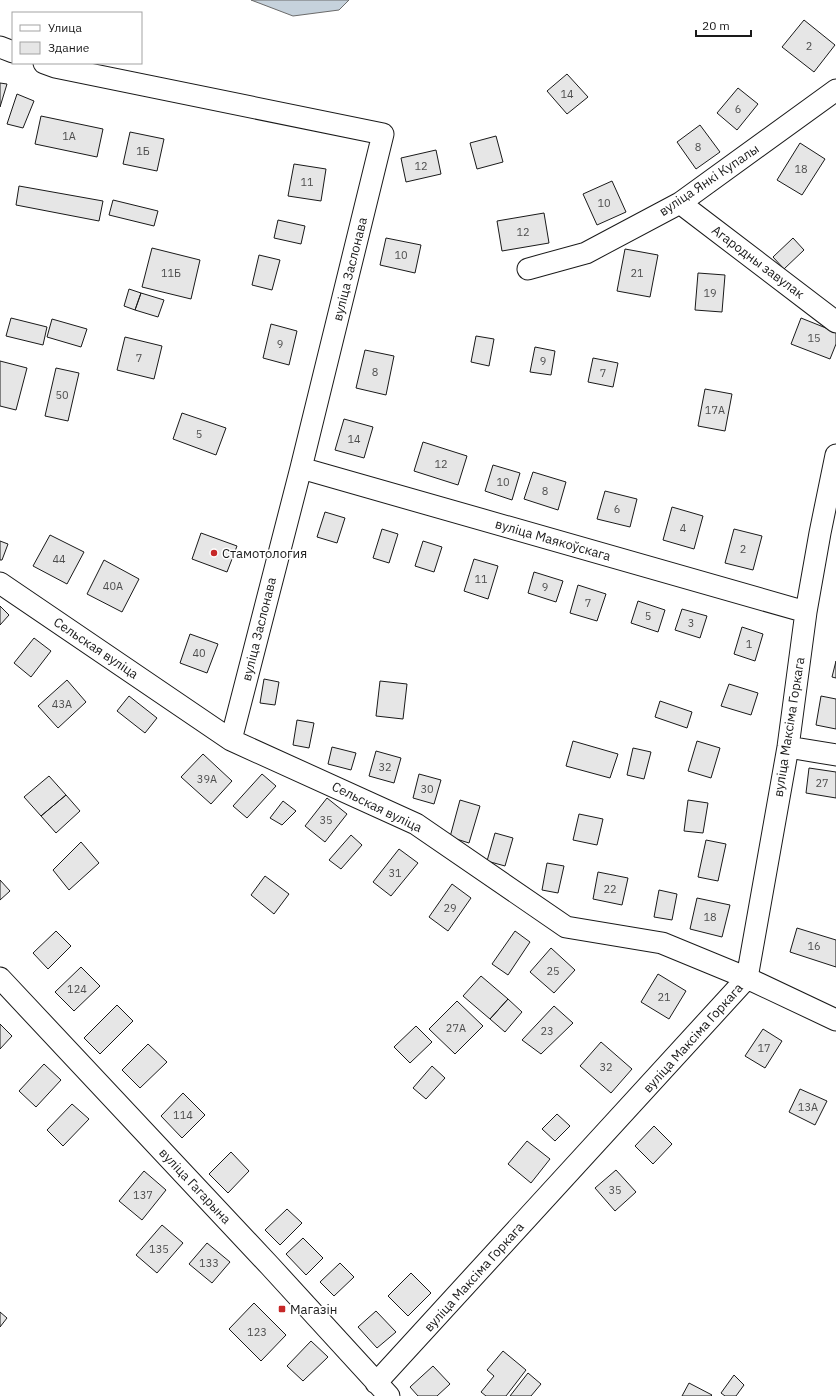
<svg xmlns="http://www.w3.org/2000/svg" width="836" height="1396" font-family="'IBM Plex Sans',sans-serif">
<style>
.water{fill:#c6d2dc;stroke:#6a6a6a}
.building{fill:#e6e6e6;stroke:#1a1a1a}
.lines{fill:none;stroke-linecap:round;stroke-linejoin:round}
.minor-casing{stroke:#1a1a1a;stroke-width:23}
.minor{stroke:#fff;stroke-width:21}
.poi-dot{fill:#c62828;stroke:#fff;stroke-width:1.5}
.labels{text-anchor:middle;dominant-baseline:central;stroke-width:3;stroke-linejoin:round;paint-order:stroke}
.number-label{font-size:11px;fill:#4d4d4d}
.street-label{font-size:13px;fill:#1a1a1a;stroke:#fff}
.poi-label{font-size:13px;fill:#1a1a1a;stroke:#fff;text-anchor:start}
</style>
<rect width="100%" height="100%" fill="#fff"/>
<path class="water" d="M251,0H349L339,10L293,16Z"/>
<path class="building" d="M804,20L835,45L814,72L782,47Z
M567,74L588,97L567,114L547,91Z
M0,83L7,84L0,107Z
M738,88L758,104L737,130L717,113Z
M17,94L34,101L23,128L7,124Z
M41,116L103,129L97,157L35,144Z
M700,125L720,152L696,169L677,142Z
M130,132L164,139L157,171L123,164Z
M496,136L503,162L477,169L470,143Z
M800,143L825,159L802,195L777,180Z
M436,150L441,174L406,182L401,158Z
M294,164L326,169L321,201L288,196Z
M612,181L626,212L597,225L583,194Z
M19,186L103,201L99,221L16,205Z
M113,200L158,211L154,226L109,215Z
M544,213L549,243L502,251L497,221Z
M278,220L305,226L301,244L274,238Z
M386,238L421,245L415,273L380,265Z
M793,238L804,250L784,269L773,257Z
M152,248L200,260L191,299L142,287Z
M625,249L658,255L650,297L617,291Z
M259,255L280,260L272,290L252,285Z
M698,273L725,275L722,312L695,310Z
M129,289L141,293L135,310L124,306Z
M141,293L164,300L158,317L135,310Z
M11,318L47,327L43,345L6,336Z
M801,318L836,332V344L830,359L791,344Z
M52,319L87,329L81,347L47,337Z
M271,324L297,331L289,365L263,358Z
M476,336L494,339L489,366L471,362Z
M125,337L162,346L154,379L117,370Z
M535,347L555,351L551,375L530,372Z
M365,350L394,356L386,395L356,388Z
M593,358L618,363L613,387L588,382Z
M0,361L27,368L16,410L0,406Z
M56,368L79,373L68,421L45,416Z
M705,389L732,394L725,431L698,426Z
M182,413L226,428L216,455L173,439Z
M344,419L373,427L364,458L335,450Z
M423,442L467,456L458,485L414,471Z
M493,465L520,473L512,500L485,491Z
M533,472L566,482L558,510L524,499Z
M605,491L637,499L630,527L597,519Z
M672,507L703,516L694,549L663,540Z
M325,512L345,518L337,543L317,537Z
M382,529L398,534L389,563L373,558Z
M734,529L762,536L753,570L725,563Z
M201,533L237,546L227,572L192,559Z
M50,535L84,552L67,584L33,566Z
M0,541L8,544L2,560H0Z
M423,541L442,547L434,572L415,566Z
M474,559L498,566L488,599L464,591Z
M104,560L139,579L122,612L87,594Z
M534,572L563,581L556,602L528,593Z
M578,585L606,594L597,621L570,613Z
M638,601L665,610L658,632L631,623Z
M0,606L9,615L0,625Z
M682,609L707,616L700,638L675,630Z
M742,627L763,634L755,661L734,654Z
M190,634L218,644L207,673L180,663Z
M34,638L51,651L31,677L14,663Z
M836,661V678L832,677Z
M264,679L279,682L275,705L260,703Z
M67,680L86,702L58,728L38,706Z
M380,681L407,684L403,719L376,716Z
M729,684L758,693L751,715L721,706Z
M129,696L157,718L145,733L117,711Z
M821,696L836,699V729L816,725Z
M660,701L692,712L687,728L655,717Z
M297,720L314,723L309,748L293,745Z
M573,741L618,754L610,778L566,766Z
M697,741L720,748L711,778L688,771Z
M332,747L356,753L351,770L328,764Z
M633,748L651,752L644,779L627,775Z
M376,751L401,758L394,783L369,776Z
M203,754L232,781L211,804L181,777Z
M809,768L836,772V798L806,793Z
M262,774L276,786L247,818L233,806Z
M419,774L441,780L434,804L413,798Z
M49,776L66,795L41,816L24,797Z
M66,795L80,811L56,833L41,816Z
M327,798L347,814L325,842L305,826Z
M460,800L480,806L469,843L450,837Z
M688,800L708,803L703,833L684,831Z
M283,801L296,811L282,825L270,818Z
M579,814L603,819L597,845L573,840Z
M495,833L513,838L505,866L487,861Z
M351,835L362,845L341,869L329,860Z
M706,840L726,844L718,881L698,877Z
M81,842L99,863L69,890L53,870Z
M399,849L418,863L391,896L373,882Z
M547,863L564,866L558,893L542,890Z
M598,872L628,878L622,905L593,899Z
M265,876L289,894L274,914L251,895Z
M0,880L10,891L0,900Z
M452,884L471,898L448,931L429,917Z
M659,890L677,894L672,920L654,917Z
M697,898L730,905L722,937L690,929Z
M797,928L836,940V967L790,952Z
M56,931L71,946L48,969L33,953Z
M515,931L530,942L508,975L492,964Z
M551,948L575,970L554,993L530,972Z
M81,967L100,986L74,1011L55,992Z
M658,974L686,991L669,1019L641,1002Z
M481,976L508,999L490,1019L463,996Z
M508,999L522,1012L505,1032L490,1019Z
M457,1001L483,1026L455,1054L429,1029Z
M117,1005L133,1021L100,1054L84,1038Z
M554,1006L573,1023L541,1054L522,1040Z
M0,1024L12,1036L0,1049Z
M416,1026L432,1042L410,1063L394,1047Z
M763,1029L782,1041L765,1068L745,1056Z
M601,1042L632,1069L611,1093L580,1066Z
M148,1044L167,1062L140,1088L122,1070Z
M44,1064L61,1080L36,1107L19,1091Z
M432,1066L445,1078L426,1099L413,1088Z
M800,1089L827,1101L815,1125L789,1112Z
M183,1093L205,1115L182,1138L161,1116Z
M72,1104L89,1119L63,1146L47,1130Z
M557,1114L570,1126L555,1141L542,1129Z
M654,1126L672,1144L653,1164L635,1146Z
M527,1141L550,1159L531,1183L508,1164Z
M231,1152L249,1171L228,1193L209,1174Z
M616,1170L636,1192L615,1211L595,1188Z
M144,1171L166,1190L142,1220L119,1201Z
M287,1209L302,1223L280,1245L265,1230Z
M162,1225L183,1243L157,1273L136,1255Z
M303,1238L323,1258L306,1275L286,1254Z
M207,1243L230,1262L212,1283L189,1264Z
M340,1263L354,1277L334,1296L320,1282Z
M411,1273L431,1293L408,1316L388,1296Z
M254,1303L286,1335L261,1361L229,1329Z
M376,1311L396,1332L377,1348L358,1327Z
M0,1312L7,1318L0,1327Z
M311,1341L328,1357L303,1381L287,1366Z
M503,1351L526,1370L506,1396H486L481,1392L494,1376L487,1370Z
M433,1366L450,1384L437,1396H418L410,1387Z
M528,1373L541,1384L531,1396H510Z
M734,1375L744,1385L736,1396H725L721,1393Z
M689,1383L712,1395L711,1396H682Z"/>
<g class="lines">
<g class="minor-casing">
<path id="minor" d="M0,47L13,52
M44,63L55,67L383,134L301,468L231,740
M680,203L836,322
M528,269L586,253L680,203L836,90
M301,468L806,612
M0,583L231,740L416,824L566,927L662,943L747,978L836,1020
M788,747L836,755
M0,978L270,1266L389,1396
M376,1383L747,978L788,747L806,612L820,533L836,455"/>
</g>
<use href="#minor" class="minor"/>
</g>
<g class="poi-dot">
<circle cx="214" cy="553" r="4"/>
<rect x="278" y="1305" width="8" height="8" rx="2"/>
</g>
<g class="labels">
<g class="number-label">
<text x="809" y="46">2</text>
<text x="567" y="94">14</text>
<text x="738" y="109">6</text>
<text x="69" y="136">1А</text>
<text x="698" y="147">8</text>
<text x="143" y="151">1Б</text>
<text x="421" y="166">12</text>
<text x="801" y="169">18</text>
<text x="307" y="182">11</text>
<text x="604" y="203">10</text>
<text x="523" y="232">12</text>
<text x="401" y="255">10</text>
<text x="171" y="273">11Б</text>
<text x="637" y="273">21</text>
<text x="710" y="293">19</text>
<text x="814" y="338">15</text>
<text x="280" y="344">9</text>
<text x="139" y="358">7</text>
<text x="543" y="361">9</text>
<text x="375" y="372">8</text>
<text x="603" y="373">7</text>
<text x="62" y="395">50</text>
<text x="715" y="410">17А</text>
<text x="199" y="434">5</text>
<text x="354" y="439">14</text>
<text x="441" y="464">12</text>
<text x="503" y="482">10</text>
<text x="545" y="491">8</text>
<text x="617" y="509">6</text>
<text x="683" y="528">4</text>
<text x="743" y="549">2</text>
<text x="59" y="559">44</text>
<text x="481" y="579">11</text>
<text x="113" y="586">40А</text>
<text x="545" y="587">9</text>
<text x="588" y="603">7</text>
<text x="648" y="616">5</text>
<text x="691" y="623">3</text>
<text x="749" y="644">1</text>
<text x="199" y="653">40</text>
<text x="62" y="704">43А</text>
<text x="385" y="767">32</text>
<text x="207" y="779">39А</text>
<text x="822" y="783">27</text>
<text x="427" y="789">30</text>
<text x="326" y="820">35</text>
<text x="395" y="873">31</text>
<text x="610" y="889">22</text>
<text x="450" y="908">29</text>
<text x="710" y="917">18</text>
<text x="814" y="946">16</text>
<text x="553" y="971">25</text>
<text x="77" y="989">124</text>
<text x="664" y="997">21</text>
<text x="456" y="1028">27А</text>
<text x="547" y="1031">23</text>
<text x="764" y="1048">17</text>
<text x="606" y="1067">32</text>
<text x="808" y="1107">13А</text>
<text x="183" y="1115">114</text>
<text x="615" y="1190">35</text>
<text x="143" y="1195">137</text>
<text x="159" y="1249">135</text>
<text x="209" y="1263">133</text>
<text x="257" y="1332">123</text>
</g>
<g class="street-label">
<text transform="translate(709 180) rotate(-34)">вуліца Янкі Купалы</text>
<text transform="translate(758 262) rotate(37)">Агародны завулак</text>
<text transform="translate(350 269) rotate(-76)">вуліца Заслонава</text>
<text transform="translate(553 540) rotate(16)">вуліца Маякоўскага</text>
<text transform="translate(259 629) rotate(-76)">вуліца Заслонава</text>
<text transform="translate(96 648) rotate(34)">Сельская вуліца</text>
<text transform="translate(789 727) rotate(-81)">вуліца Максіма Горкага</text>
<text transform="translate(377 807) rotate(26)">Сельская вуліца</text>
<text transform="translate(693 1038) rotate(-48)">вуліца Максіма Горкага</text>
<text transform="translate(195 1186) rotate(47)">вуліца Гагарына</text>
<text transform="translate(474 1277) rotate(-48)">вуліца Максіма Горкага</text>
</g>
<g class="poi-label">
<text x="222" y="553">Стамотология</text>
<text x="290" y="1309">Магазін</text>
</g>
</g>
<rect x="12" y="12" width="130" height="52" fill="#ffffff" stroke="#a3a3a3"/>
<rect x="20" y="25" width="20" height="6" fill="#ffffff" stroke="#a3a3a3"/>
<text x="48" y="32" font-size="12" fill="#1a1a1a">Улица</text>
<rect x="20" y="42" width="20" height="12" fill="#e6e6e6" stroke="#a3a3a3"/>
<text x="48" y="52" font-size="12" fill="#1a1a1a">Здание</text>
<path d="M696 30v6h55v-6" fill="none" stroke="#1a1a1a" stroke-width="2"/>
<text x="702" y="30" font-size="12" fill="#1a1a1a" stroke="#ffffff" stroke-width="3" paint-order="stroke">20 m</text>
</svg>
